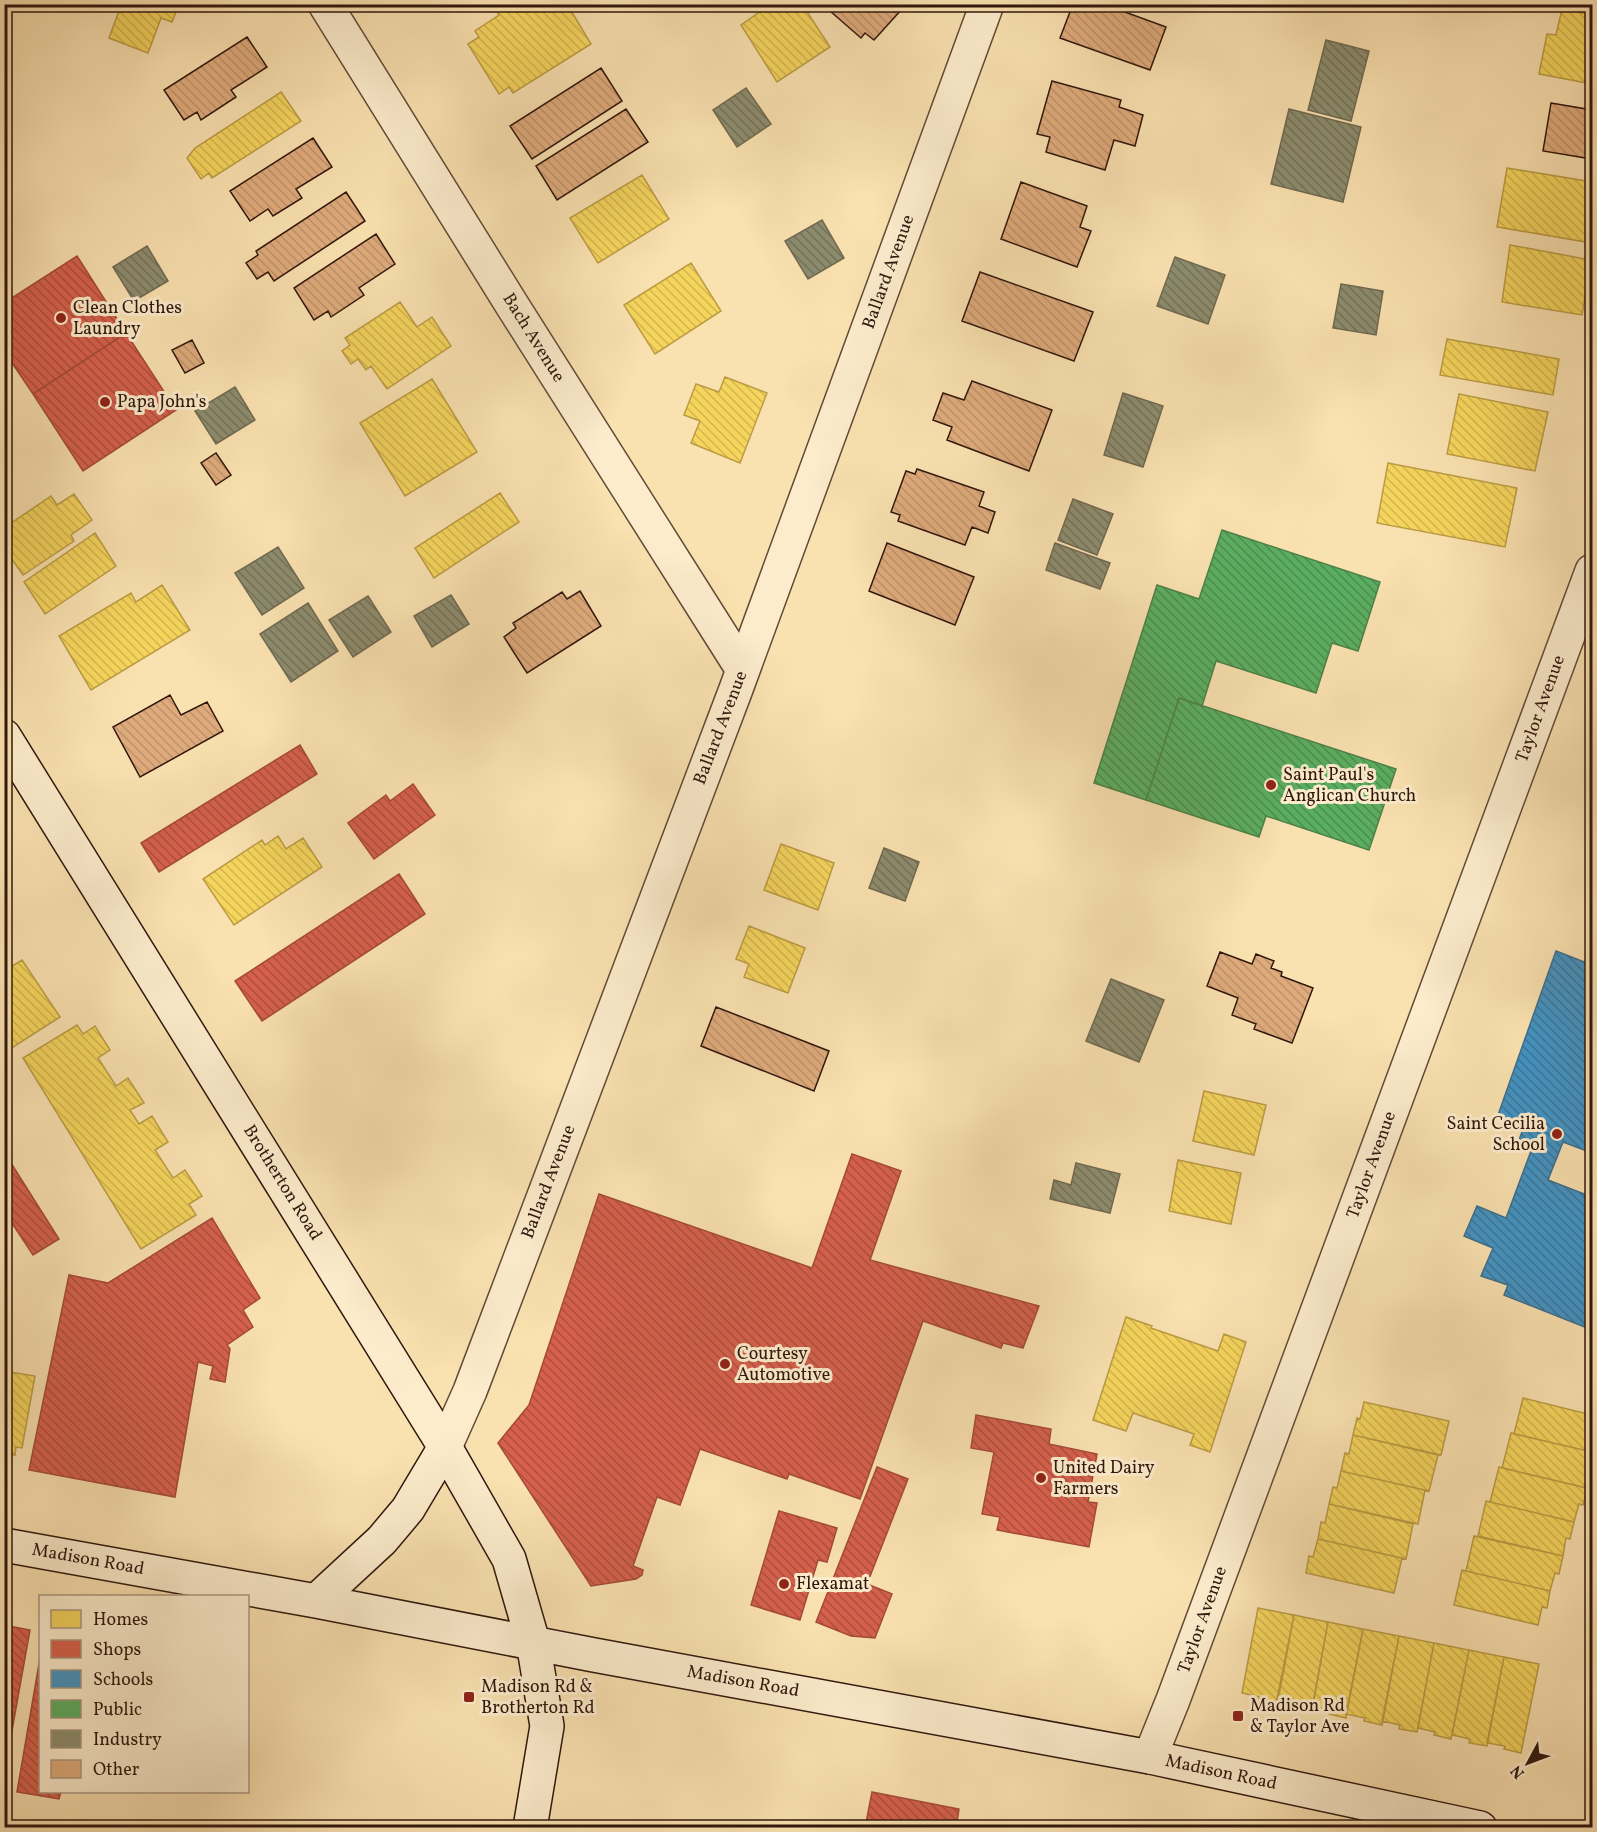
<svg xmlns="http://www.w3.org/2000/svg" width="1597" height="1832" font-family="Vollkorn,serif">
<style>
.homes{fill:url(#homes-back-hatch);stroke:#bb9c44;stroke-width:1.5}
.shops{fill:url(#shops-back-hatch);stroke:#a44a3a;stroke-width:1.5}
.schools{fill:url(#schools-back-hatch);stroke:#3d6e8c;stroke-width:1.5}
.public{fill:url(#public-back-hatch);stroke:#4d8148;stroke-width:1.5}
.industry{fill:url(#industry-back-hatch);stroke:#706951;stroke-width:1.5}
.building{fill:url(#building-back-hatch);stroke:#30170d;stroke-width:1.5}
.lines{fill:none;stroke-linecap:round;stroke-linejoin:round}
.street-casing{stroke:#624a36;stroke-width:36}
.secondary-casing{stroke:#30170d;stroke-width:36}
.street{stroke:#fceccc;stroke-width:33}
.secondary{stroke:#fceccc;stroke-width:33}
.poi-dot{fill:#8f2418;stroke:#fceccc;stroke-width:2}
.labels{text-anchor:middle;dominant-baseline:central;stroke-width:6;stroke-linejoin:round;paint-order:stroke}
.street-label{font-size:18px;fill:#30170d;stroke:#fceccc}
.poi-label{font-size:18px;fill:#30170d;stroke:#fceccc;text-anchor:start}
</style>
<defs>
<pattern id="homes-back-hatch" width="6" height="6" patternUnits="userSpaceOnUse" patternTransform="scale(1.5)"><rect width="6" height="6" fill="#f6d55c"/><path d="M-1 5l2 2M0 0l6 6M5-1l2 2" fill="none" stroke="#d3b64f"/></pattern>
<pattern id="shops-back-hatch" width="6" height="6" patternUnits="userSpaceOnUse" patternTransform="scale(1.5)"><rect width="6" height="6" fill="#d6604d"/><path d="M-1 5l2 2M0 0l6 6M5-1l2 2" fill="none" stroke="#ae4e3e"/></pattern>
<pattern id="schools-back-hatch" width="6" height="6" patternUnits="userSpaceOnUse" patternTransform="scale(1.5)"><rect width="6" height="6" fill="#4393c3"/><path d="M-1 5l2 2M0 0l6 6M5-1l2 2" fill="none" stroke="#38779d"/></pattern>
<pattern id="public-back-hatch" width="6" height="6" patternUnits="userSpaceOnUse" patternTransform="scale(1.5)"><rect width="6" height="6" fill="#5aae61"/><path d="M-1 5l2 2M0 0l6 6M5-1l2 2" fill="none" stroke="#4b8d4e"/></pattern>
<pattern id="industry-back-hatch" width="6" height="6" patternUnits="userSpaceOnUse" patternTransform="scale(1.5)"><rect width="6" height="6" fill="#8c8c6e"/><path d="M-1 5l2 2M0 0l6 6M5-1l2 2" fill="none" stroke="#737159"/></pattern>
<pattern id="building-back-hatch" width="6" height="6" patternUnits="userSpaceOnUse" patternTransform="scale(1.5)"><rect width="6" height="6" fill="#dfab7c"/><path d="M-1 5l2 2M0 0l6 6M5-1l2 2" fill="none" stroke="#c0926a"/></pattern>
</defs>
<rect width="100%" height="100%" fill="#fae1b0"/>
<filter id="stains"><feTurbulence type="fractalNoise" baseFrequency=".00333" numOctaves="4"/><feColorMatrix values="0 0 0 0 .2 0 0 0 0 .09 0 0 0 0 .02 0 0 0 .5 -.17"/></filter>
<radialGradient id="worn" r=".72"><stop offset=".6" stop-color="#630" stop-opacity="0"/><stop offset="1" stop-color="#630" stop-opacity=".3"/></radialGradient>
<path class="homes" d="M109,4H179L172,22L161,18L148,53L109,38L119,11L108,7Z
M567,4L591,44L513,93L509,87L499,94L468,44L479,37L475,31L499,15L493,5Z
M771,4H802L830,47L777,82L741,25Z
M1562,9L1592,15V84L1539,74L1547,34L1556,35Z
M281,92L301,121L212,178L209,173L201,179L187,158L195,148Z
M1507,168L1592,182V243L1497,227Z
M642,175L669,219L598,263L570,218Z
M1510,245L1591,260L1582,315L1502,302Z
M691,263L721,311L655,354L624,305Z
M400,302L417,327L432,317L451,346L387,389L371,366L366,370L358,359L351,364L342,351L350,345L345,338Z
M1447,339L1559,359L1553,395L1440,375Z
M725,377L767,393L740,463L691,443L700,421L684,415L696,384L719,392Z
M432,379L477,452L405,496L360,423Z
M1459,394L1548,412L1535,471L1447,454Z
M1388,463L1517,488L1505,547L1377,523Z
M500,493L519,522L434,578L415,548Z
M74,494L92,520L71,535L74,541L23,575L4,548V528L51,496L57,505Z
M95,533L116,566L45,614L24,582Z
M162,585L190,630L91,690L59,636L131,593L136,602Z
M278,836L286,849L303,838L322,867L234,925L203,879L262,840L265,845Z
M781,844L834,863L818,910L764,890Z
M749,926L805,948L788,993L744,977L749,964L736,959Z
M22,960L60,1017L4,1053V1005L7,1004L4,1000V971Z
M77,1025L83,1034L95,1026L110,1050L98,1058L116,1086L128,1078L144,1103L130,1110L139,1124L152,1116L168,1142L155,1150L173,1178L185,1170L202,1196L189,1204L196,1215L141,1249L23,1058Z
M1204,1091L1266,1105L1254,1155L1193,1141Z
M1178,1160L1241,1173L1231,1224L1169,1211Z
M1126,1317L1152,1326L1151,1328L1218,1351L1224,1334L1246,1342L1210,1452L1190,1445L1194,1434L1133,1413L1126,1431L1093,1420Z
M4,1371L35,1376L22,1448L16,1447L15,1455L4,1453Z
M1523,1398L1592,1415V1452L1514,1434Z
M1364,1402L1449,1421L1441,1455L1353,1435L1357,1418L1360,1419Z
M1511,1433L1592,1452V1471H1591L1587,1488L1502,1468Z
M1353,1435L1438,1455L1429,1491L1341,1471L1345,1453L1349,1454Z
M1499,1467L1587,1488L1583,1505L1579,1504L1574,1522L1490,1502Z
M1341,1471L1425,1490L1418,1524L1329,1504L1333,1487L1337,1488Z
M1486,1501L1574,1522L1570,1539L1566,1538L1563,1556L1478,1536Z
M1329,1504L1413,1524L1406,1559L1318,1539L1321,1522L1325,1523Z
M1474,1536L1563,1556L1559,1574L1555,1573L1550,1591L1466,1571Z
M1318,1539L1402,1558L1394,1593L1306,1573L1309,1556L1313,1557Z
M1462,1570L1550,1591L1547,1608L1542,1607L1538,1625L1454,1605Z
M1258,1608L1294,1615L1276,1704L1259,1701V1697L1242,1693Z
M1294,1615L1328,1622L1312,1711L1294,1708L1295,1704L1278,1700Z
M1328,1622L1363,1629L1346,1718L1329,1714V1710L1312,1708Z
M1363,1629L1399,1636L1382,1725L1364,1721L1365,1718L1346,1714Z
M1399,1636L1434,1643L1417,1732L1399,1729L1400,1725L1382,1721Z
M1434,1643L1469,1650L1451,1739L1434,1735L1435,1732L1418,1728Z
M1469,1650L1504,1657L1487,1746L1469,1743L1470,1739L1452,1735Z
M1504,1657L1539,1664L1521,1753L1504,1749L1505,1746L1487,1743Z"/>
<path class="shops" d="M77,256L126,333L33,394L4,351V303Z
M126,333L176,410L83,471L33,394Z
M300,745L317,774L159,872L141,843Z
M413,784L435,815L374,859L348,823L386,795L390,801Z
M399,874L425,914L262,1021L235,981Z
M4,1152L59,1239L33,1255L4,1211Z
M852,1154L901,1171L870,1260L1039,1306L1023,1348L1003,1343L1001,1348L923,1321L860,1499L789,1474L787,1479L700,1449L680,1505L657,1497L633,1566L643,1570L642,1575L636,1579L591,1586L498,1443L529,1405L599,1194L812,1268Z
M212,1218L260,1298L243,1310L253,1327L227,1345L230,1349L225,1382L210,1379L213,1366L198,1362L175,1497L29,1470L69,1275L108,1283Z
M976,1415L1051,1429L1049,1444L1097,1454L1088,1502L1097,1503L1089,1547L997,1530L1000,1517L982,1514L994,1452L971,1448Z
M877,1467L908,1479L867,1584L892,1594L875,1638L851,1636L816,1622Z
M779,1511L837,1528L827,1562L818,1560L800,1620L751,1605Z
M4,1625L30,1630L4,1775Z
M40,1658V1792H61L59,1799L17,1792Z
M872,1792L959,1809L956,1828H865Z"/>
<path class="schools" d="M1556,951L1592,965V1153L1563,1142L1548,1180L1592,1197V1330L1504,1295L1508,1285L1481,1276L1493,1248L1464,1236L1477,1206L1506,1218L1531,1151L1517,1146L1524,1126L1498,1115Z"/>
<path class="public" d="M1222,530L1380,582L1358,651L1332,643L1316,693L1216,661L1202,706L1179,698L1146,800L1094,783L1157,585L1199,599Z
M1179,698L1396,769L1369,850L1266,816L1259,837L1146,800Z"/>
<path class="industry" d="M1326,40L1369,51L1351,121L1308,110Z
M746,88L771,124L737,147L713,110Z
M1289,109L1361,127L1343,202L1271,184Z
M822,220L844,258L808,279L785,241Z
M147,246L168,281L134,301L113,267Z
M1175,257L1225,275L1208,324L1157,306Z
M1341,284L1383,291L1376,335L1333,328Z
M235,387L255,420L216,444L195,411Z
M1123,393L1163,406L1143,467L1104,455Z
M1073,499L1113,514L1097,555L1058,540Z
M1055,543L1110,563L1100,589L1046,570Z
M278,547L304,588L262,615L235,573Z
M451,595L469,624L432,647L414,616Z
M368,596L391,632L353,657L329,620Z
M308,603L338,651L291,682L260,634Z
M884,848L919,862L905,901L869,888Z
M1111,979L1164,1000L1139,1062L1086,1041Z
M1076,1163L1120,1174L1110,1213L1050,1199L1054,1180L1071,1185Z"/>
<path class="building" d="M822,4H897L902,9L874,40L865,33L861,38Z
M1073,4H1103L1166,27L1150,70L1060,38Z
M247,37L267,67L231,90L236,97L201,120L197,112L184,120L164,90Z
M601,68L622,101L532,159L510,126Z
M1052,81L1121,100L1119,107L1143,115L1135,146L1114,140L1105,170L1046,152L1050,137L1037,134Z
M1551,103L1592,110V159L1543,151Z
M626,109L648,142L557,200L536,166Z
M313,138L332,167L296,189L302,198L273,216L268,209L250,221L230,191Z
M1021,182L1087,206L1080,227L1091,231L1077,267L1001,239Z
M346,192L365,221L274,281L268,272L257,279L246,263L258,255L256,251Z
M376,234L395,264L359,288L364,295L331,317L328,311L314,320L294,288Z
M980,272L1093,312L1074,361L962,321Z
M192,340L204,363L185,373L172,350Z
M972,381L1052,410L1029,471L947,440L952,427L933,420L943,393L964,400Z
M216,453L231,475L216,485L201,463Z
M917,469L984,492L979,506L995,512L988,533L972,527L965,545L898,521L900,515L891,512L906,471L915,474Z
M887,543L974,577L955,625L869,591Z
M580,591L601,626L527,673L504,637L516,628L513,623L562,592L567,599Z
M170,695L181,715L207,702L223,731L140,777L113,727Z
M1220,952L1252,964L1256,954L1274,961L1271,968L1282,972L1281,976L1313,988L1292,1043L1254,1029L1256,1024L1232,1015L1238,998L1207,986Z
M716,1007L829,1051L814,1091L701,1046Z"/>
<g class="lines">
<g class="street-casing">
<path id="street" d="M325,4L512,305L743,670
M445,1447L470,1391L736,689L987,4
M1150,1757L1173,1700L1592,571"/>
</g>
<g class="secondary-casing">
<path id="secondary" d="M4,736L445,1447L509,1559L533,1642L547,1726L530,1828
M4,1545L316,1601L594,1655L1150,1757L1480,1828
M316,1601L382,1540L408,1509L445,1447"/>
</g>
<use href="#street" class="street"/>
<use href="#secondary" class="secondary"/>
</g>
<g class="poi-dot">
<circle cx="61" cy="318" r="6"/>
<circle cx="105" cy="402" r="6"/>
<circle cx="1271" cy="785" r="6"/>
<circle cx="1557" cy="1134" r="6"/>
<circle cx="725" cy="1364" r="6"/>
<circle cx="1041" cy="1478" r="6"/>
<circle cx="784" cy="1584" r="6"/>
<rect x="463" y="1691" width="12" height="12" rx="3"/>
<rect x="1232" y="1710" width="12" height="12" rx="3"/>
</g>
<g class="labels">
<g class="street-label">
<text transform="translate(889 272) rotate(-70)">Ballard Avenue</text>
<text transform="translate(533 338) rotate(58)">Bach Avenue</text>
<text transform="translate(1541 709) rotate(-70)">Taylor Avenue</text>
<text transform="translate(721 728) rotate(-69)">Ballard Avenue</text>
<text transform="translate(1372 1165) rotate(-70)">Taylor Avenue</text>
<text transform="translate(549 1182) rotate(-69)">Ballard Avenue</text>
<text transform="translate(282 1183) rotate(58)">Brotherton Road</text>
<text transform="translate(88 1560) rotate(10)">Madison Road</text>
<text transform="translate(1203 1620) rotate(-70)">Taylor Avenue</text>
<text transform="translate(743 1682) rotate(10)">Madison Road</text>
<text transform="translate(1221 1773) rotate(12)">Madison Road</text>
</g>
<g class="poi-label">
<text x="73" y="308">Clean Clothes<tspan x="73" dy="21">Laundry</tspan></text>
<text x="117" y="402">Papa John's</text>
<text x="1283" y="775">Saint Paul's<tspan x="1283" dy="21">Anglican Church</tspan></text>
<text x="1545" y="1124" text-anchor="end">Saint Cecilia<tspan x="1545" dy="21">School</tspan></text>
<text x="737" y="1354">Courtesy<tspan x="737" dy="21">Automotive</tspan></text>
<text x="1053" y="1468">United Dairy<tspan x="1053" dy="21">Farmers</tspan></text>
<text x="796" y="1584">Flexamat</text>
<text x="481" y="1687">Madison Rd &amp;<tspan x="481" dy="21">Brotherton Rd</tspan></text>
<text x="1250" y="1706">Madison Rd<tspan x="1250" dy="21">&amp; Taylor Ave</tspan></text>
</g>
</g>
<rect width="1597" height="1832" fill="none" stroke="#fae1b0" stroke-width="24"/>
<rect x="6" y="6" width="1585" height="1820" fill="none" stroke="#30170d" stroke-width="3"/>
<rect x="12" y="12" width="1573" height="1808" fill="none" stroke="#30170d" stroke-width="1.5"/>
<rect x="39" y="1595" width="210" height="198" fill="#fceccc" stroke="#aa9780" stroke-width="1.5"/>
<rect x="51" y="1610" width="30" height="18" fill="#f6d55c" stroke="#aa9780" stroke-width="1.5"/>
<text x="93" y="1625" font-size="18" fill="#30170d">Homes</text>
<rect x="51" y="1640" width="30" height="18" fill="#d6604d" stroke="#aa9780" stroke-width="1.5"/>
<text x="93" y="1655" font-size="18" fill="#30170d">Shops</text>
<rect x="51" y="1670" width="30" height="18" fill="#4393c3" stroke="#aa9780" stroke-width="1.5"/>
<text x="93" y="1685" font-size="18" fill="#30170d">Schools</text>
<rect x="51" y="1700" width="30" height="18" fill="#5aae61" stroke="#aa9780" stroke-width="1.5"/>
<text x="93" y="1715" font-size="18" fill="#30170d">Public</text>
<rect x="51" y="1730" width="30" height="18" fill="#8c8c6e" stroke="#aa9780" stroke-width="1.5"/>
<text x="93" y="1745" font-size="18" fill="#30170d">Industry</text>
<rect x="51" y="1760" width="30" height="18" fill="#dfab7c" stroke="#aa9780" stroke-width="1.5"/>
<text x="93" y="1775" font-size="18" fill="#30170d">Other</text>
<g transform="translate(1528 1763) rotate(229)" stroke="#fceccc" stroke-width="4.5" paint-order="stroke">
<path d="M0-4.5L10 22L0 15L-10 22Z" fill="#30170d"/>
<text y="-9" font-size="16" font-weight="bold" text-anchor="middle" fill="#30170d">N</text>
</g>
<rect width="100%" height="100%" filter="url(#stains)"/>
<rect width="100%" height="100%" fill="url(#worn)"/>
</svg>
